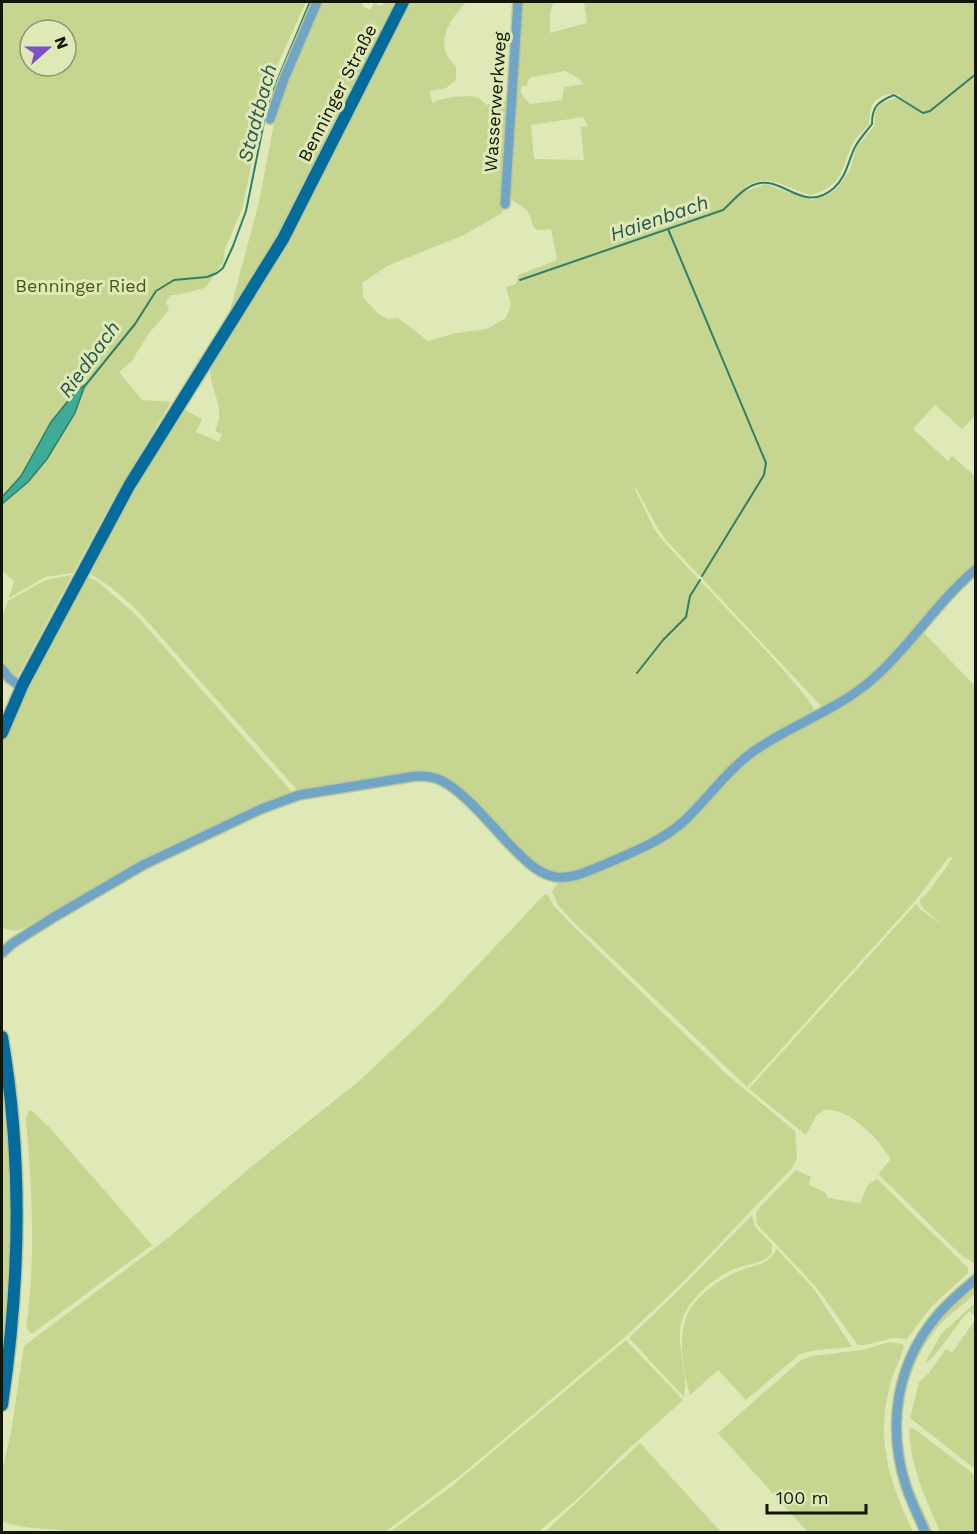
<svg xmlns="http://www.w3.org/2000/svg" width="977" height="1534" font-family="'Work Sans',sans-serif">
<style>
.green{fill:#c6d590;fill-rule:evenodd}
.water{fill:#3dab96;stroke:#307e6a;stroke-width:1.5}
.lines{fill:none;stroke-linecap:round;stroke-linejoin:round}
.stream{stroke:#307e6a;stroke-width:2}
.minor-casing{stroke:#bdc79a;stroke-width:12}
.major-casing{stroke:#bdc79a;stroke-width:15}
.minor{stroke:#71a5c6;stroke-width:9}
.major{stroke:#046c9c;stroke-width:12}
.labels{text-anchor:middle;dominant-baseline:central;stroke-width:6;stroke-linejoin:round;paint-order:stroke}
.street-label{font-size:18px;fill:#121604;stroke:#dee9b7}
.park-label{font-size:18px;fill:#4a541b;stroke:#dee9b7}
.water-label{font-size:20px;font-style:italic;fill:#28564c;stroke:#dee9b7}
</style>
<rect width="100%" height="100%" fill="#dee9b7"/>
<path class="green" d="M2,2H306L277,66L261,120L242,209L225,249L223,263L205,288C192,290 183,296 170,295L166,302L169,310L150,332L131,362L119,372L142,400L171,402L112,501L73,573L45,577L9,598L14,581L2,571V504L35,474L47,459L80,402L45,433L21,476L2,497ZM30,30H66V66H30Z
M320,2H361L364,7L370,10L374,3L381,6L384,2H399L283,230L227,322L259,202L275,118L285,87Z
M408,2H466C449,21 432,45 456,66V80L446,88L430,91L432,103C441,98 468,94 478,98C479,98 486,104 486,105L497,101H509L502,213L464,235L387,266L362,283L363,297L378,314L388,319L398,318L428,341L456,333L487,329L506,318L511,305L506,287L516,284L518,275L557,260L551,229C524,234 538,221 525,209C520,204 513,203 509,197L521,2H560L553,3L550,13V33L587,23L584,2H975V416L962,429L935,405L913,429L948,461L952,456L975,476V564C936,597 910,642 871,676C858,688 840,697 825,707H822L667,541L657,527L636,488L635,489L654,529L661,538C681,563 814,696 815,712L785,729L661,835L591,867L559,875L541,869L436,775L298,791L137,610L111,587L89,573L149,461L183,409L202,419L196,432L219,442L222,434L215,431C227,405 209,392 210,367L288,237ZM565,71L580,79L584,84L564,87L562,100L530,104L521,93L522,86H527L528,80L532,77ZM894,93L901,96L882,103L876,109L874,126L856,148L850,170L838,187L829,194L812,200L765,184L746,191L745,187C769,172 785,188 810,195C843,187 840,170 853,143C857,136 863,131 869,125C871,103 871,98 894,93ZM583,117L588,126L581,127L584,160L534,159L531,125Z
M72,575L19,674L16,678L11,677L2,664V617L8,601L46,580Z
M85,576L97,581L136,615L292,792L24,928L17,931L2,928V746L16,705Z
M921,630L975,686V1264L962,1256L880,1176L879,1174L889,1161L890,1158C878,1138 848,1107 824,1110L816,1116L806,1135L749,1089L916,904L920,909L941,924L921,906L920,899L926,895L953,858L949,857L915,901L747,1087L573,921L558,905L552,891L559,882L652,847L751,758L785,737L837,709Z
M545,894L548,895L553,905L571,924L724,1072L795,1131L797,1158L792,1168L685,1280L625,1337L461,1475L385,1532H70C48,1527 23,1530 2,1521V1471L11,1432L24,1346L168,1238L251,1167L358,1082L438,1007Z
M2,1073C11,1169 17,1267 2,1362Z
M31,1110L49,1127L152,1245L33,1333H30L26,1327C36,1263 32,1185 26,1120L28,1112Z
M796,1170L811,1177L809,1185L825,1192L828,1198L860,1203L868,1185L877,1179L968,1268V1273L931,1307L907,1339C887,1335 876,1346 858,1345L816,1287L757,1224L756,1213L759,1208Z
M752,1215L755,1227L772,1244V1253C763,1264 746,1264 734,1269C713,1278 686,1301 681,1324C676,1349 689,1375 684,1397L629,1338L679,1290Z
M776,1248L813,1288L852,1347L816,1350L800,1354L746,1400L718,1370L690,1395C684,1374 678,1343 685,1321C691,1299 719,1279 739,1271C752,1265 773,1265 776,1248Z
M975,1286V1294C963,1305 948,1315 937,1328C907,1364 895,1418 906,1464C911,1488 923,1510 933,1532H929C920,1511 907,1487 903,1464C894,1415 904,1363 936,1324C947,1310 962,1298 975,1286Z
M975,1303V1316L969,1311C956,1324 938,1356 925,1363L941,1334Z
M975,1320V1469L910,1418L919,1382L928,1374L946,1349L952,1353Z
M626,1340L683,1400L623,1454L583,1494L538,1532H390L452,1486Z
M890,1342L902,1344L904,1346C901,1359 893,1372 890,1385C875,1442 890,1482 913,1532H808L718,1433L800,1361L812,1356L862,1350Z
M913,1428L975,1475V1532H940C925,1496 911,1469 909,1429Z
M640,1443L721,1532H545Z"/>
<path class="water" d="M85,385L75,413L47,459L28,482L2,504V497L21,476L51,422L76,391Z"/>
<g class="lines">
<path class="stream" d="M668,229L766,463L764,475L702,576
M520,280L723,210C733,201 743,188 756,184C783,175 803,215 834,188C847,176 848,161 855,147C860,138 866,132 872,124C872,107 877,102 894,95L923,113L930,111L976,74
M84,387L135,324L156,291L174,280L207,277L217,273L223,268L233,246L246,211L264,122L275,86L310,2
M637,673L663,640L686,617L690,596L700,580"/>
<g class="minor-casing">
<path id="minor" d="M270,119L284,79L317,2
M505,204L518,2
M2,669L9,678L21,687
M2,953L13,943L54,917L143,865L261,809L299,795L416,776C424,776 431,776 438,779C464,789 497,833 518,853C529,864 540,874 556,877C573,879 588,871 603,865C631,853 660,842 683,822C708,799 726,771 754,751C793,724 838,710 874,678C911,645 937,602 976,569
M925,1532C919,1517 911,1502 906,1486C887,1427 896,1365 936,1317C947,1303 962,1291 976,1279"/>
</g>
<g class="major-casing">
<path id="major" d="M2,733L23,684L129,486L283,239L403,2
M2,1037C23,1159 20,1283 2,1405"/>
</g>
<use href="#minor" class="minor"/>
<use href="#major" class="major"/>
</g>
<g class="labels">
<g class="street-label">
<text transform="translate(337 93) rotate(-63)">Benninger Straße</text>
<text transform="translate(495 102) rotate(-86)">Wasserwerkweg</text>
</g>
<g class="park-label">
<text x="81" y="285">Benninger Ried</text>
</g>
<g class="water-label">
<text transform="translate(257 113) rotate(-75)">Stadtbach</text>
<text transform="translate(659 218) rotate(-19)">Haienbach</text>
<text transform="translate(89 359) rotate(-54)">Riedbach</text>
</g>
</g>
<rect width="977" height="1534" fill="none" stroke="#121604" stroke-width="6"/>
<g transform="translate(48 48) rotate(69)"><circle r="28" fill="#dee9b7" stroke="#8c956f" stroke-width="1.5"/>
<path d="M0-4.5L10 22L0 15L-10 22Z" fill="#7f50c9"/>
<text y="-9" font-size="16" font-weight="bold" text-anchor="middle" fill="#121604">N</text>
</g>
<path d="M767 1504v9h99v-9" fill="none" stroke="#121604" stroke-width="3"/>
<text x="776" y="1504" font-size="18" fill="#121604" stroke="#dee9b7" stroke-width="4.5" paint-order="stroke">100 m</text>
</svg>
